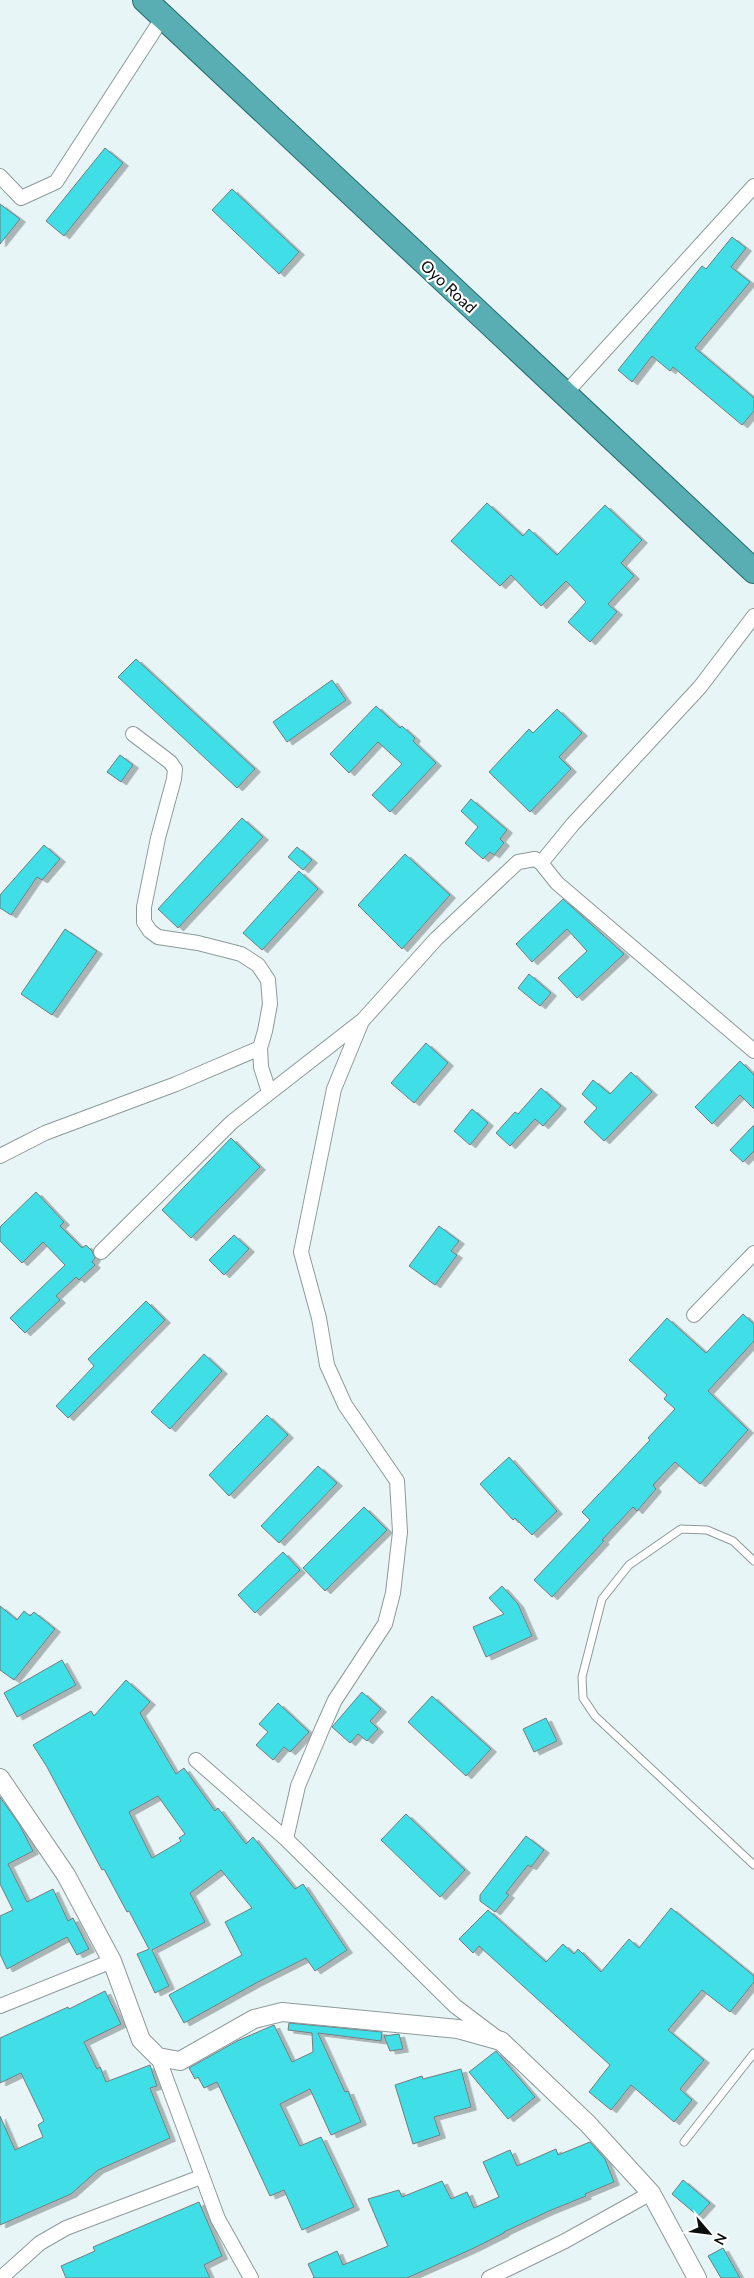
<svg xmlns="http://www.w3.org/2000/svg" width="754" height="2278" font-family="Lato,sans-serif">
<style>
.building{fill:#3fdfe7;stroke:#717d7d;fill-rule:evenodd;filter:url(#shadow)}
.lines{fill:none;stroke-linecap:round;stroke-linejoin:round}
.service-casing{stroke:#8d9a9a;stroke-width:9}
.minor-casing{stroke:#8d9a9a;stroke-width:16}
.tertiary-casing{stroke:#8d9a9a;stroke-width:20}
.trunk-casing{stroke:#22696c;stroke-width:26}
.service{stroke:#fff;stroke-width:7}
.minor{stroke:#fff;stroke-width:14}
.tertiary{stroke:#fff;stroke-width:18}
.trunk{stroke:#58aeb2;stroke-width:24}
.labels{text-anchor:middle;dominant-baseline:central;stroke-width:4.5;stroke-linejoin:round;paint-order:stroke}
.street-label{font-size:16px;fill:#0a0e0e;stroke:#fff}
</style>
<defs>
<filter id="shadow"><feDropShadow dx="5.5" dy="3" stdDeviation="0" flood-color="#0004"/></filter>
</defs>
<rect width="100%" height="100%" fill="#e8f5f6"/>
<path class="building" d="M105,148L123,163L64,236L46,221Z
M232,189L299,252L279,274L212,210Z
M0,204L20,219L0,244Z
M732,237L746,248L731,267L750,282L695,348L754,398V411L742,425L673,367L670,371L652,356L632,382L618,370L702,266L706,269Z
M487,503L523,536L529,529L557,555L605,505L642,540L621,563L634,576L608,604L617,612L590,642L568,622L586,602L566,581L541,606L511,575L500,586L451,541Z
M136,659L255,769L237,788L118,677Z
M332,680L346,700L287,742L273,722Z
M376,706L400,728L402,726L415,738L413,741L436,763L390,812L372,795L402,764L378,742L349,773L330,754Z
M557,709L582,733L559,757L571,769L530,812L489,772L529,729L533,733Z
M120,755L133,765L121,782L107,772Z
M471,799L507,830L500,839L504,843L494,855L490,852L483,859L465,843L478,827L461,811Z
M242,818L263,837L178,928L158,909Z
M44,845L60,859L42,880L37,877L11,915L0,908V895Z
M297,847L312,860L303,870L288,857Z
M405,854L450,895L402,949L358,905Z
M299,871L318,889L262,950L243,933Z
M563,899L624,954L577,998L558,978L587,951L567,929L532,962L516,944Z
M65,929L97,951L52,1015L21,994Z
M529,974L551,993L540,1006L518,988Z
M426,1043L448,1063L414,1103L391,1083Z
M740,1061L754,1075V1109L740,1095L712,1124L695,1107Z
M631,1072L652,1092L604,1141L584,1122L597,1108L582,1094L593,1080L610,1094Z
M541,1088L561,1106L543,1126L535,1119L510,1146L496,1133L515,1112L518,1114Z
M472,1109L488,1123L470,1145L454,1131Z
M754,1125V1151L743,1162L730,1150Z
M231,1138L260,1167L191,1238L162,1210Z
M36,1192L64,1222L60,1226L82,1248L86,1245L92,1251L95,1258L92,1262L95,1265L79,1280L76,1277L56,1296L60,1300L25,1333L10,1318L65,1265L43,1242L22,1263L0,1241V1227Z
M439,1226L459,1241L451,1251L457,1255L435,1285L409,1266Z
M234,1235L249,1249L224,1275L209,1260Z
M146,1301L165,1320L68,1418L56,1406L94,1366L88,1359Z
M743,1314L754,1324V1341L708,1391L748,1430L700,1484L675,1462L653,1485L656,1489L637,1511L633,1507L602,1540L604,1541L552,1597L534,1580L590,1520L582,1512L650,1440L648,1438L675,1409L664,1399L667,1395L629,1360L667,1318L706,1353Z
M204,1354L222,1371L170,1429L151,1412Z
M267,1415L288,1435L229,1496L209,1475Z
M509,1457L557,1511L532,1535L515,1518L513,1520L480,1484Z
M318,1466L337,1483L279,1543L261,1526Z
M364,1507L387,1530L325,1591L303,1568Z
M283,1552L300,1570L255,1613L238,1595Z
M502,1586L518,1604L532,1636L486,1657L473,1627L504,1614L489,1598Z
M0,1606L17,1620L24,1611L30,1616L34,1612L55,1629L14,1680L0,1670Z
M62,1660L76,1685L17,1717L4,1693Z
M126,1680L150,1702L140,1713L176,1774L184,1768L215,1811L218,1808L246,1844L253,1837L295,1889L303,1884L347,1950L315,1971L306,1958L256,1983L184,2023L169,1995L242,1955L225,1922L252,1908L221,1870L190,1893L205,1922L152,1950L169,1986L155,1993L137,1954L149,1949L129,1911L127,1912L104,1869L102,1870L47,1767L33,1745L91,1711L94,1716ZM158,1796L185,1834L179,1838L181,1841L152,1858L129,1812Z
M362,1692L381,1709L370,1721L378,1729L367,1741L358,1734L350,1743L332,1727Z
M432,1696L491,1749L466,1776L408,1722Z
M278,1703L309,1732L290,1752L284,1747L273,1760L256,1745L268,1732L259,1724Z
M546,1718L557,1741L534,1752L523,1729Z
M0,1797L19,1824L33,1851L8,1864L27,1902L53,1889L68,1921L73,1918L89,1949L77,1955L67,1937L7,1969L0,1954V1916L13,1910L0,1884Z
M406,1814L465,1870L440,1897L381,1840Z
M526,1836L544,1850L531,1867L528,1865L506,1893L509,1895L495,1912L480,1901V1895Z
M671,1908L754,1976V1982L730,2012L702,1990L668,2030L704,2060L680,2089L692,2100L674,2122L631,2085L611,2110L589,2092L610,2065L479,1946L473,1953L459,1939L488,1910L546,1962L563,1944L574,1954L578,1949L601,1972L629,1939L639,1948Z
M105,1991L121,2024L84,2042L97,2069L100,2067L106,2082L150,2065L157,2086L150,2088L170,2138L98,2170L71,2194L0,2225V2116L15,2150L43,2137L38,2125L44,2121L21,2073L0,2083V2038L68,2007L69,2009Z
M289,2023L382,2032L381,2041L318,2033L345,2092L348,2091L361,2122L331,2135L310,2089L280,2104L300,2146L321,2137L354,2207L302,2230L284,2190L270,2196L217,2082L204,2088L198,2077L195,2079L189,2068L237,2041L274,2025L292,2062L313,2052L312,2033L288,2030Z
M399,2034L403,2049L390,2051L384,2036Z
M496,2051L535,2097L508,2119L469,2072Z
M461,2069L471,2107L434,2117L440,2135L413,2144L395,2085L422,2076L423,2079Z
M590,2142L605,2159L614,2182L585,2194L586,2196L549,2211L504,2232V2233L472,2249L407,2278H313L314,2277L308,2264L337,2251L343,2265L388,2246L368,2199L399,2190L402,2197L442,2181L451,2199L467,2192L474,2208L499,2197L483,2162L510,2150L517,2166L556,2149L558,2155Z
M683,2180L710,2203L698,2216L672,2194Z
M199,2202L222,2256L204,2265L210,2278H66L61,2266L95,2251L93,2247Z
M723,2248L740,2278H721L708,2256Z"/>
<g class="lines">
<g class="service-casing">
<path id="service" d="M754,1561L733,1541L707,1530L681,1529L629,1565L602,1599L582,1677L583,1698L595,1716L754,1865
M684,2142L754,2053"/>
</g>
<g class="minor-casing">
<path id="minor" d="M0,176L21,198L56,182L163,17
M564,395L754,186
M133,734L170,762L175,769L174,779L158,838L144,907V922L150,931L158,937L198,943L241,954L258,965L268,980L270,1004L265,1031L260,1048L261,1067L269,1092
M541,863L573,824L700,687L754,616
M0,1156L45,1133L176,1084L260,1048
M101,1252L232,1122L363,1020L436,939L518,862L535,859L541,863L557,883L754,1051
M694,1315L754,1253
M196,1760L286,1839L455,2006L496,2037
M286,1839L298,1786L322,1729L335,1700L385,1624L393,1593L400,1532L397,1481L345,1405L327,1365L319,1318L301,1252L334,1089L362,1021
M0,2006L112,1961
M158,2057L218,2219L251,2278
M1,2278L40,2243L66,2228L201,2177
M489,2278L565,2241L651,2193"/>
</g>
<g class="tertiary-casing">
<path id="tertiary" d="M0,1778L66,1875L112,1961L141,2040L158,2057L180,2061L254,2019L282,2012L458,2029L501,2041L588,2124L651,2193L697,2278"/>
</g>
<g class="trunk-casing">
<path id="trunk" d="M145,0L754,571"/>
</g>
<use href="#service" class="service"/>
<use href="#minor" class="minor"/>
<use href="#tertiary" class="tertiary"/>
<use href="#trunk" class="trunk"/>
</g>
<g class="labels">
<g class="street-label">
<text transform="translate(449 286) rotate(43)">Oyo Road</text>
</g>
</g>
<g transform="translate(709 2233) rotate(118)" stroke="#ffffff" stroke-width="4" paint-order="stroke">
<path d="M0-4L9 19L0 12L-9 19Z" fill="#0a0e0e"/>
<text y="-8" font-size="14" font-weight="bold" text-anchor="middle" fill="#0a0e0e">N</text>
</g>
</svg>
